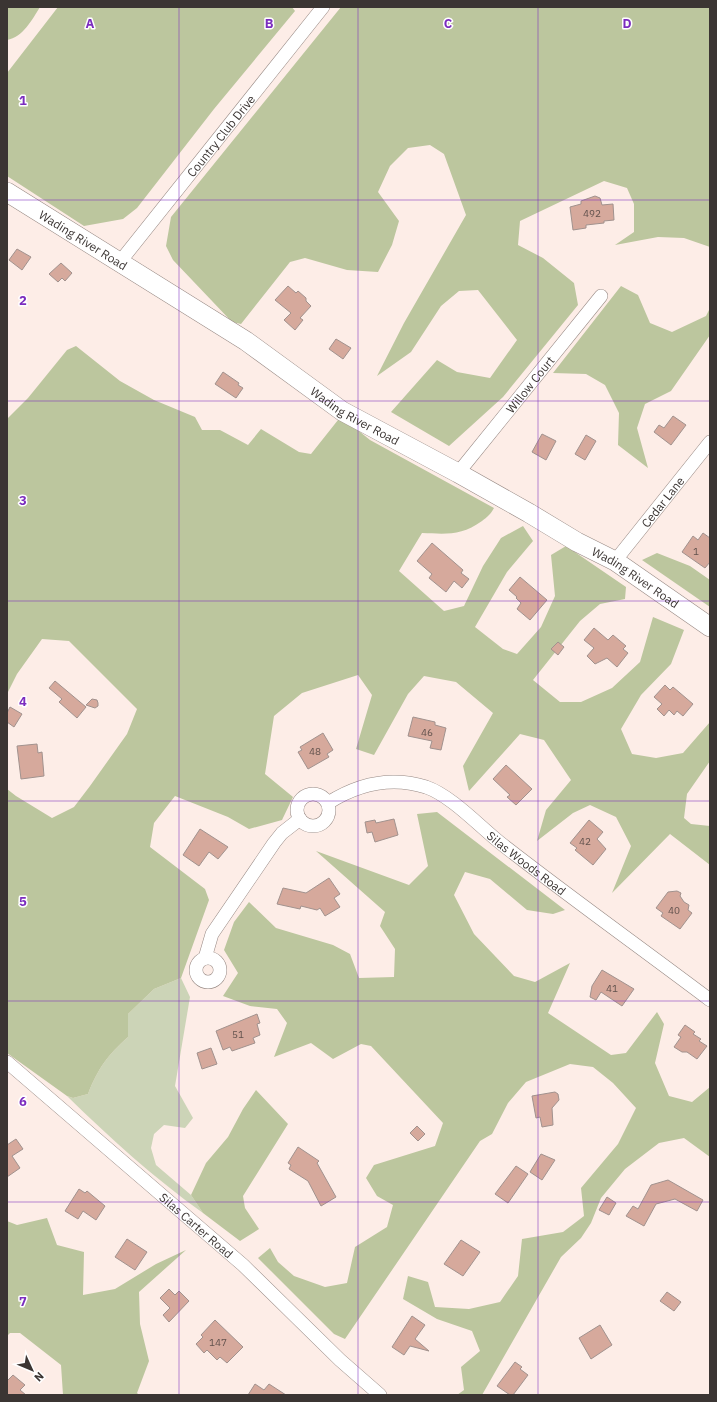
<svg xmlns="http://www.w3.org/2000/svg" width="717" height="1402" font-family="'IBM Plex Sans',sans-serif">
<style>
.green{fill:#ccd4b7}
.forest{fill:#bcc69e}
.building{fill:#d6a99c;stroke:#a1928e}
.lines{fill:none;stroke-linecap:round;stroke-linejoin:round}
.street-casing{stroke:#978984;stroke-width:14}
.secondary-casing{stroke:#978984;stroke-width:20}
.street{stroke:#fff;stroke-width:13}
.secondary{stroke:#fff;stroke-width:19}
.grid{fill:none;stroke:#7b2cbf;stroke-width:1;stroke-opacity:0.55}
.labels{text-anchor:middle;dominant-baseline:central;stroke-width:3;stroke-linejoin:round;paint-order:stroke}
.number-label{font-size:10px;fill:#62524d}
.street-label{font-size:12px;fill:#3b3533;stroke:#fff}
.grid-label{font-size:13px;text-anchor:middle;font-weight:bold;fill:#7b2cbf;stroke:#fff;stroke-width:3;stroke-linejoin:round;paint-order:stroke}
</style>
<rect width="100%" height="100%" fill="#fdede7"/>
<path class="green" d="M181,978L190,997L175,1086L193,1118L185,1128L164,1125L154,1134L151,1148L156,1165L191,1195L203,1213C154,1178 110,1138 67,1096L73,1098L88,1094C98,1068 108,1055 128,1037V1014L154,989Z"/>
<path class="forest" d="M7,7H40C32,20 23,37 7,40Z
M58,7H292L295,11L214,109L137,208L123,219L84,226L7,176V73Z
M341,7H710V247L684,238L658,237L615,245L634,232V204L627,188L604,181L520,221L518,245L543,258L574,283L578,305L503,397L449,446L391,412L437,360L457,372L490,378L517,340L478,290L459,291L441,306L411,352L377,376L404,323L466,215L444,154L430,145L408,148L390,166L378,192L399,221L392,245L378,272L347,270L305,258L290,262L241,324L232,322L173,260L166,246L171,217Z
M621,286L638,295L650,323L672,332L706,316L710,308V335L671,391L645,404L637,428L648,468L618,445L619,413L605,385L586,374L553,373Z
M76,346L120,381L154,400L195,417L202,430H220L248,445L261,429L299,452L311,454L338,420L344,419L370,440L494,508C491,514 487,517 482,521C461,536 446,534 422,533L399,571L444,611L464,606L483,566L501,538L523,526L533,541L507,572L475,627L503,649L517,654L541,627L555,596L551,555L566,546L626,587L625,599L600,604L580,621L533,680L560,702H581L612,688L640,662L653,617L684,630L671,664L641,695L621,729L632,754L656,758L683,753L710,722V761L687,794L684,818L691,824L710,826V865L670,834L612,893L631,846L616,817L590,805L573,813L537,841L546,810L571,780L544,740L520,734L469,791L463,766L493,713L456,682L424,676L408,694L374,755L356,749L372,695L358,675L302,693L274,716L265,774L293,797L282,820L249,829L228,817L175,796L154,823L150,847L205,889L209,900L181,978L154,989L128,1014V1037C108,1055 98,1068 88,1094L73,1098L67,1096L7,1053V789L16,796L52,818L74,807L90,786L127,734L137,709L69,641L42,639L17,674L7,694V419L28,398L67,350Z
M657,553L690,566L710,580V607L642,560Z
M437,812L565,910L553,914L527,910L490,879L465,872L454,895L474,934L514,976L535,982L570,963L548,1013L611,1055L626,1053L657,1012L664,1024L655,1063L669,1096L692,1102L710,1087V1157L684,1138L659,1143L625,1169L601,1198L591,1223L581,1238L561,1257L482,1395H457L464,1390L461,1367L480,1351L472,1331L437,1319L403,1299L408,1276L428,1282L435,1307L469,1309L500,1302L518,1276L522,1239L563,1232L584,1216L581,1188L618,1144L636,1108L613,1083L593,1067L570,1064L526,1082L508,1103L492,1134L480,1141L345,1339L334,1334L258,1258L270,1248L278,1262L294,1276L325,1287L347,1283L355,1247L387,1227L393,1205L377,1196L366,1178L374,1165L435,1146L443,1123L371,1046L361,1044L333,1059L311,1043L274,1057L287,1023L277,1009L250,1006L223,996L238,973L224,950L234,922L249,902L276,928L333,945L350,954L359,978L394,977L395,949L380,926L385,912L316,851L409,885L428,866L417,814Z
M256,1090L288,1124L243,1196L245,1208L259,1229L240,1241L203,1213L191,1195L206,1163L228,1137L243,1109Z
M47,1218L57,1245L84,1252L83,1295L115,1289L156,1264L186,1250L139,1292L140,1324L149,1361L137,1393L139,1395H63L61,1365L20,1333H10L7,1336V1221L17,1225Z"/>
<path class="building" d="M595,196L600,198L602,205L613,204L614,220L604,221V223L586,225V228L573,230L570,207L581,204V201Z
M17,249L31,257L22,270L9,260Z
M61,263L72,273L65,281L62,278L58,282L49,274Z
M288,286L296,293L298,291L306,298V301L311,306L300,318L303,320L295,330L284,320L291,313L275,300Z
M336,339L351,348L343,359L329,349Z
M223,372L239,383L238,385L243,388L236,398L215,384Z
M673,416L686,425L671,445L654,432L659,425L664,428Z
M542,434L556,441L546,460L532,452Z
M586,435L596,441L585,460L575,454Z
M703,533L710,538V562L705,568L682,552L693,536L698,540Z
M432,543L463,570L461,573L469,579L462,588L454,581L446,592L429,578L432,574L417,561Z
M520,577L547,600L530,620L517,609L521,603L516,598L517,597L509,590Z
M594,628L608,640L613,635L626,646L623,649L628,653L617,667L607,658L595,664L587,656L594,648L584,640Z
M558,642L564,647L558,655L551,649Z
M55,681L86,707L77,718L59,702L62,699L49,688Z
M665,685L670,690L673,687L693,704L683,716L677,711L674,715L669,710L664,716L657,709L662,704L654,697Z
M92,699L97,700L98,703V706L95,708L86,705Z
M10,707L22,714L14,727L7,722V713Z
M413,717L435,722V725L446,728L441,750L430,748L432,741L408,736Z
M323,733L333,750L327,754L329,757L308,769L298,752L302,750L300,747Z
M37,744L38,753L42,752L44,776L21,779L17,746Z
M506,765L532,789L516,805L507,797L510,795L493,779Z
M394,819L398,835L375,842L372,832L367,833L365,822L375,820L376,823Z
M589,820L603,832L597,839L606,849L593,865L575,850L577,848L570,843Z
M200,829L228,847L218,859L209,852L199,866L183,855Z
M329,878L340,894L334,898L340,907L325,916L320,908L317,910L301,906L300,909L277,904L283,888L306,893Z
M677,891L681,893L680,896L684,902L689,905L688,910L692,913L680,929L661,916L663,913L656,908L668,892Z
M602,970L634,989L622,1006L601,992L596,1000L590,997L592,986Z
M257,1014L260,1023L257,1024L260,1035L253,1038L255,1043L232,1051L230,1047L223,1050L216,1031Z
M685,1025L695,1032L693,1034L701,1039L699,1041L707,1046L697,1059L687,1052H682L674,1047L681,1037L678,1035Z
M211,1048L217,1064L202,1069L197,1053Z
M555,1092L558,1094L559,1100L552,1108L553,1125L542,1127L540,1117L536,1118L532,1096Z
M417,1126L425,1134L418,1141L410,1133Z
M16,1139L23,1149L12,1156L20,1168L7,1177V1145Z
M298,1147L319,1161L317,1163L336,1197L321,1206L308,1181L289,1169L291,1165L288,1163Z
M541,1154L555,1160L542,1180L530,1172Z
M516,1166L528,1174L508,1203L495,1194Z
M668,1180L703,1200L697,1211L675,1199L656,1204L644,1226L626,1216L633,1206L638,1209L651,1185Z
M79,1189L85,1193L87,1191L105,1206L96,1220L83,1211L78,1219L65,1211Z
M607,1197L616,1203L609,1215L599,1210Z
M127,1239L147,1252L135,1270L115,1257Z
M461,1240L480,1252L463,1276L444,1264Z
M169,1289L175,1295L179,1291L189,1301L169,1322L163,1315L170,1308L160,1298Z
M667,1292L681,1302L674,1311L660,1301Z
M412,1316L425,1325L415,1339L429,1351L410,1346L404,1355L392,1347Z
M215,1320L243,1347L227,1363L220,1357L217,1360L207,1350L204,1353L196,1344L203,1337L201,1335Z
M600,1325L612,1345L591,1359L579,1338Z
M515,1362L522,1367L520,1369L528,1375L513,1395H510L497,1386Z
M13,1375L25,1385L20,1390L26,1395H7V1381Z
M255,1384L264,1390L269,1384L286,1395H248Z"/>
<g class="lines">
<g class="street-casing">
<g id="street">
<path id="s1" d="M119,263L323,7"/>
<path id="s2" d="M458,473L601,296"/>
<path id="s3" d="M615,561L710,442"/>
<circle cx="313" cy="810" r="16"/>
<path id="s4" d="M328,803C358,784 391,776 426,787C452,796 481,828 503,845C571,898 641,948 710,1000"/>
<circle cx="208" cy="970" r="12"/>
<path d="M205,958L212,934L274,843L282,833L300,819"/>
<path id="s5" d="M7,1062L243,1265L340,1360L380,1395"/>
</g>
</g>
<g class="secondary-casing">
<g id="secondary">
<path id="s6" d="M7,192L246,341L342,411L458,473L529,513L577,542L615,561L710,627"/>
</g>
</g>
<use href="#street" class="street"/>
<use href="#secondary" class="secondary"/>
</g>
<path class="grid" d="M179,7V1395M358,7V1395M538,7V1395M7,200H710M7,401H710M7,601H710M7,801H710M7,1001H710M7,1202H710"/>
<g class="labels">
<g class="number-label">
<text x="592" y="213">492</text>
<text x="696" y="551">1</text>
<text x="427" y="732">46</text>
<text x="315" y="751">48</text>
<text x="585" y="841">42</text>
<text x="674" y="910">40</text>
<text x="612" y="988">41</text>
<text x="238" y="1034">51</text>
<text x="218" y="1342">147</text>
</g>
<g class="street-label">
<text stroke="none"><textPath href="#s1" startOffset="163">Country Club Drive</textPath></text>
<text stroke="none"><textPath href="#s6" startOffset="90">Wading River Road</textPath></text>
<text stroke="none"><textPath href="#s2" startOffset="114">Willow Court</textPath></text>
<text stroke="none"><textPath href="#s6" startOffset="414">Wading River Road</textPath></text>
<text stroke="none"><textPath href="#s3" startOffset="76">Cedar Lane</textPath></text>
<text stroke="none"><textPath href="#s6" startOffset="738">Wading River Road</textPath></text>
<text stroke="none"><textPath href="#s4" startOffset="229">Silas Woods Road</textPath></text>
<text stroke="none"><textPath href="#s5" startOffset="250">Silas Carter Road</textPath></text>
</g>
</g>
<g class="grid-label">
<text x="90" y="28">A</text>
<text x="269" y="28">B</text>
<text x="448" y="28">C</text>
<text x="627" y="28">D</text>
<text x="23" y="105">1</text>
<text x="23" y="305">2</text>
<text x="23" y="505">3</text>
<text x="23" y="706">4</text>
<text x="23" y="906">5</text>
<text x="23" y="1106">6</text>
<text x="23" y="1306">7</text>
</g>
<rect width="717" height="1402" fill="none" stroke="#3b3533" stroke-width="16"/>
<g transform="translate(32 1370) rotate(134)" stroke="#ffffff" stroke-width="3" paint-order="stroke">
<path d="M0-3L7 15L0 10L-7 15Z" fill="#3b3533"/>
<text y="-6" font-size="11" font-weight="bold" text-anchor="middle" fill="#3b3533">N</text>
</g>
</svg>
